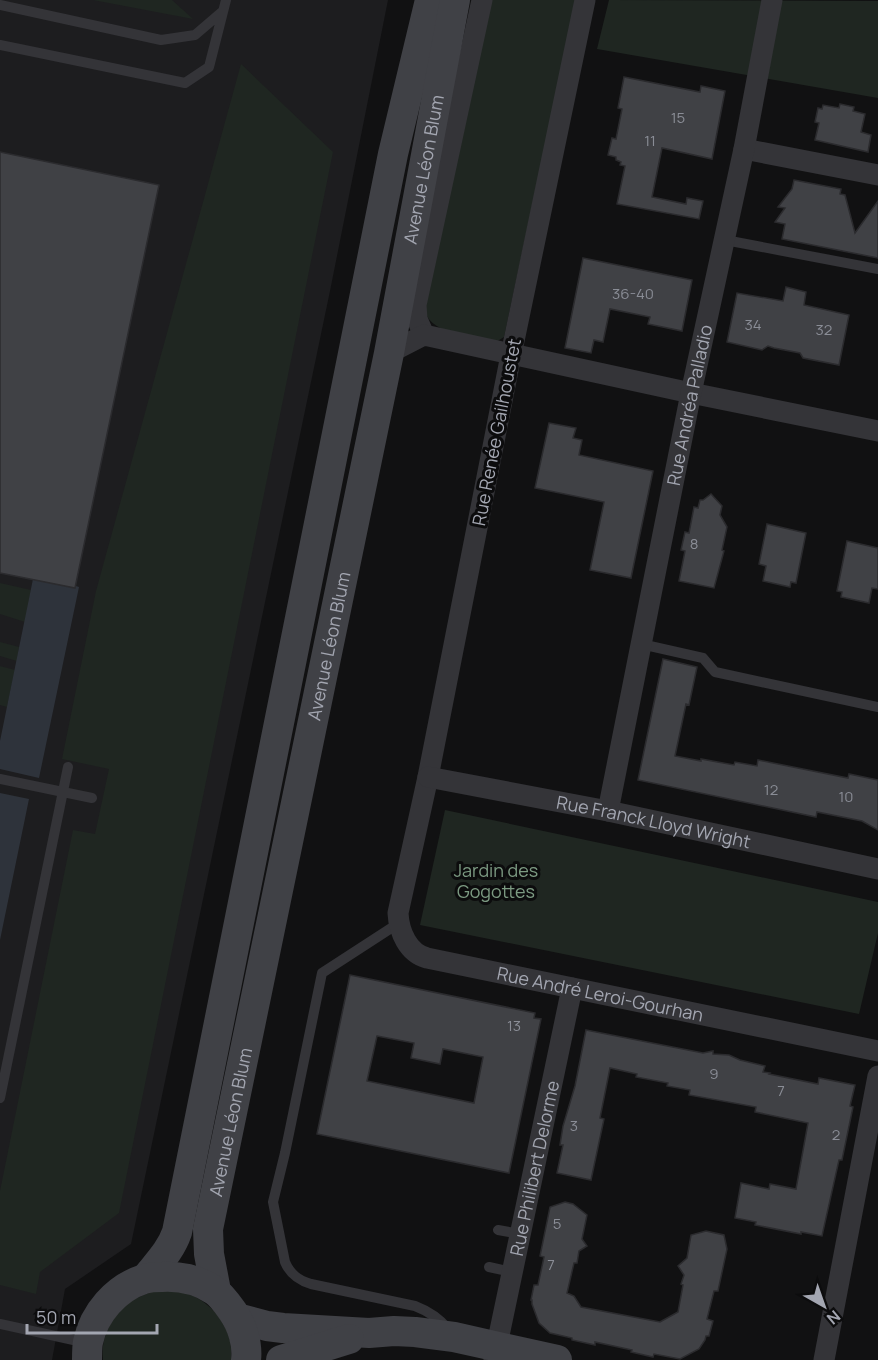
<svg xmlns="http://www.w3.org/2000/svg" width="878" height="1360" font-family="Manrope,sans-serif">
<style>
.built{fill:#1d1d1f}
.green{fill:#1f2621}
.water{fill:#2e333b}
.building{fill:#404145;stroke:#2b2b2e;stroke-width:1.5;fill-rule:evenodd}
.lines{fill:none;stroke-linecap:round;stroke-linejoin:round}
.lane{stroke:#343438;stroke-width:10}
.street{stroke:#343438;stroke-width:21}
.secondary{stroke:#404146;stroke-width:30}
.labels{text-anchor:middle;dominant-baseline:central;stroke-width:6;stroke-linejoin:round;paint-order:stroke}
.number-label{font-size:15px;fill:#8a8d96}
.street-label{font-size:18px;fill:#a3a6b1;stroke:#0c0c0d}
.park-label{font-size:18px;fill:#7c9a82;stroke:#0c0c0d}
</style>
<rect width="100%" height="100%" fill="#111112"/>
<path class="built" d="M0,0H388L330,291L131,1244L65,1289L52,1360H0Z"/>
<path class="green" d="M93,0H172L193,19Z
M488,0H576L504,337L496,342C475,338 433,335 425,312C424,306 425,299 424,293Z
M609,0L878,1V98L597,49Z
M241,64L333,152L119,1213L40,1272L36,1294L0,1285V1191L73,830L95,834L109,769L62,759L96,591Z
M0,583L31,590L25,622L0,614Z
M0,642L19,647L17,661L0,656Z
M0,666L15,670L7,707L0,705Z
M445,810L878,902V933L859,1014L420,925Z
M154,1291C161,1291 170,1290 178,1291C209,1297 235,1327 231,1360H103C100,1337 113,1314 131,1301C138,1297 146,1294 154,1291Z"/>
<path class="water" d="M33,579L75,588L76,586L79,587L39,778L0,769V741Z
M0,793L29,799L0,940Z"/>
<path class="building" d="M624,77L700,92L701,86L725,91L712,159L662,148L652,197L686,204L687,198L703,201L699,219L617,204L625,166L620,165L621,162L616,160V157L608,155L612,138L616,139L622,109L618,108Z
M840,104L854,107L853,111L865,114L861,132L871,135L868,152L815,140L819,123L815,122L818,108L822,109L823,105L839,108Z
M0,152L159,185L75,588L0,573Z
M794,180L841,189L840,194L845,195L855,233L878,201V258L782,239L785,224L775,222L785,208L778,207L792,189Z
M583,258L692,280L682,331L648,324L650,317L610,309L603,342L594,340L591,353L565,348Z
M786,287L806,292L804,305L849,315L839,365L803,358L800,353L774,348L768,346L762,350L727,342L737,293L783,301Z
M549,423L576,428L573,438L582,440L579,455L653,471L631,578L590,570L604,502L535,488Z
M711,494L722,506L720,515L727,527L722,550L724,551L714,588L679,581L685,551L681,550L685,532L689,533L694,507L698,508L700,500H703Z
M767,524L806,533L796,583L791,582L790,587L763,581L766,566L759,564Z
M847,541L878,548V589L872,588L869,603L841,597L842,592L837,591Z
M663,659L697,667L689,705L686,704L675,756L701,761V759L734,765L735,762L757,766L758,760L848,778L849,774L878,780V830L862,821L817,812L816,817L638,780Z
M350,975L535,1013L534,1018L541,1019L509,1173L317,1134ZM377,1036L414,1043L411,1058L440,1064L443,1049L483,1057L474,1103L367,1081Z
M586,1030L703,1053L713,1051V1054L729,1055L740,1060L765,1066L763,1072L770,1073L769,1074L818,1084L819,1078L855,1085L850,1106L853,1107L842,1160H839L822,1236L801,1232V1234L755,1225L756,1222L735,1218L741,1183L769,1189L770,1184L796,1189L808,1123L755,1112L756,1107L689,1095L690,1090L667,1086L668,1083L636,1077L637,1074L610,1068L600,1118L604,1119L591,1180L557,1173L563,1145H560L563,1126L575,1086Z
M565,1202L573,1204L587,1215L582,1239L587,1246L579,1251L577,1263H574L567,1293L574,1296L581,1307L660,1322L678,1312L683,1285L681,1284L684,1275L678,1266L687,1258L691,1235L706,1231L724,1235L727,1249L718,1291H714L707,1319L713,1321L709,1336H706L705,1340L699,1349L680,1359L654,1354L653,1357L631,1352L632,1350L595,1342V1345L572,1340V1338L550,1333L539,1323L532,1304V1300H531L534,1285H538L544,1257L540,1256L550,1207Z"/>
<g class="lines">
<path class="lane" d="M0,5L161,40L195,35L223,11
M0,45L185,83L209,67L226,0
M725,240L878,269
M641,644L703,658L715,672L878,707
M0,779L92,798
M399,923L322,973L285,1153L273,1202L285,1262C290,1274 298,1280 311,1284L415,1306C428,1311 439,1318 448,1329
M0,1098L68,767
M498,1230L520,1234
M489,1267L512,1272
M0,1324L87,1343"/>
<g class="street">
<path id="s1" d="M585,0L511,355L428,777L398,913C399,932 408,953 427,958L878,1051"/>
<path d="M744,149L878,175"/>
<path d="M424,335L417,319L416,305L482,0"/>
<path d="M389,353L424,335L691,393L878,431"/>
<path id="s2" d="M428,777L608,811L878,869"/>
<path id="s3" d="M608,811L691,393L744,149L772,0"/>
<path id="s4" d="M494,1359L572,988"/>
<path d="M824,1360L878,1076"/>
</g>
<g class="secondary">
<path d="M146,1278C158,1263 171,1250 177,1232L393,154L430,0"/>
<path id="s5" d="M216,1291L209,1254L208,1229L389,353L455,0"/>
<path d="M237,1318L267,1326L283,1328L369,1333L394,1331L415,1332L454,1337L557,1360"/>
<path d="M87,1360C87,1354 87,1347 88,1342C94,1313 116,1288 144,1279C150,1277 156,1277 162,1277C181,1276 199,1280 215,1291C222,1296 228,1305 233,1312C242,1325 248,1344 246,1360"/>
<path d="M281,1360L349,1339"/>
</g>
</g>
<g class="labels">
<g class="number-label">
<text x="678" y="117">15</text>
<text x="650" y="140">11</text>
<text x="633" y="293">36-40</text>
<text x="753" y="324">34</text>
<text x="824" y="329">32</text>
<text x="694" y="543">8</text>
<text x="771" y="789">12</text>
<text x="846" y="796">10</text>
<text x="514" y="1025">13</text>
<text x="714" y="1073">9</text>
<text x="781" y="1090">7</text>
<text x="574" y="1125">3</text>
<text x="836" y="1134">2</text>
<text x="557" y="1223">5</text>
<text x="551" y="1264">7</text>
</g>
<g class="street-label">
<text stroke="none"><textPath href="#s5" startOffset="1144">Avenue Léon Blum</textPath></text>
<text stroke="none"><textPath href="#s3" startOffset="414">Rue Andréa Palladio</textPath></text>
<text transform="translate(496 432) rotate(-79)">Rue Renée Gailhoustet</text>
<text stroke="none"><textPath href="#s5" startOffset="658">Avenue Léon Blum</textPath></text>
<text stroke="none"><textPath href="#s2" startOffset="230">Rue Franck Lloyd Wright</textPath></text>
<text stroke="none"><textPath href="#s1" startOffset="1166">Rue André Leroi-Gourhan</textPath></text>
<text stroke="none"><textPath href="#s5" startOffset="172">Avenue Léon Blum</textPath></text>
<text stroke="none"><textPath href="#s4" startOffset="195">Rue Philibert Delorme</textPath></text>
</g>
<g class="park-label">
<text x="496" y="870">Jardin des<tspan x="496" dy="21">Gogottes</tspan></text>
</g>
</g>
<g transform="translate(824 1306) rotate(140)" stroke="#0c0c0d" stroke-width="4.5" paint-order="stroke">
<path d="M0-4.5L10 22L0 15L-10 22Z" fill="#a3a6b1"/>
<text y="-9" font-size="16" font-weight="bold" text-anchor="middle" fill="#a3a6b1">N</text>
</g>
<path d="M27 1324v9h130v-9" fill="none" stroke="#a3a6b1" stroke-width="3"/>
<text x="36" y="1324" font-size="18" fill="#a3a6b1" stroke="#0c0c0d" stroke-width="4.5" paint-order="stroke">50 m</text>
</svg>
